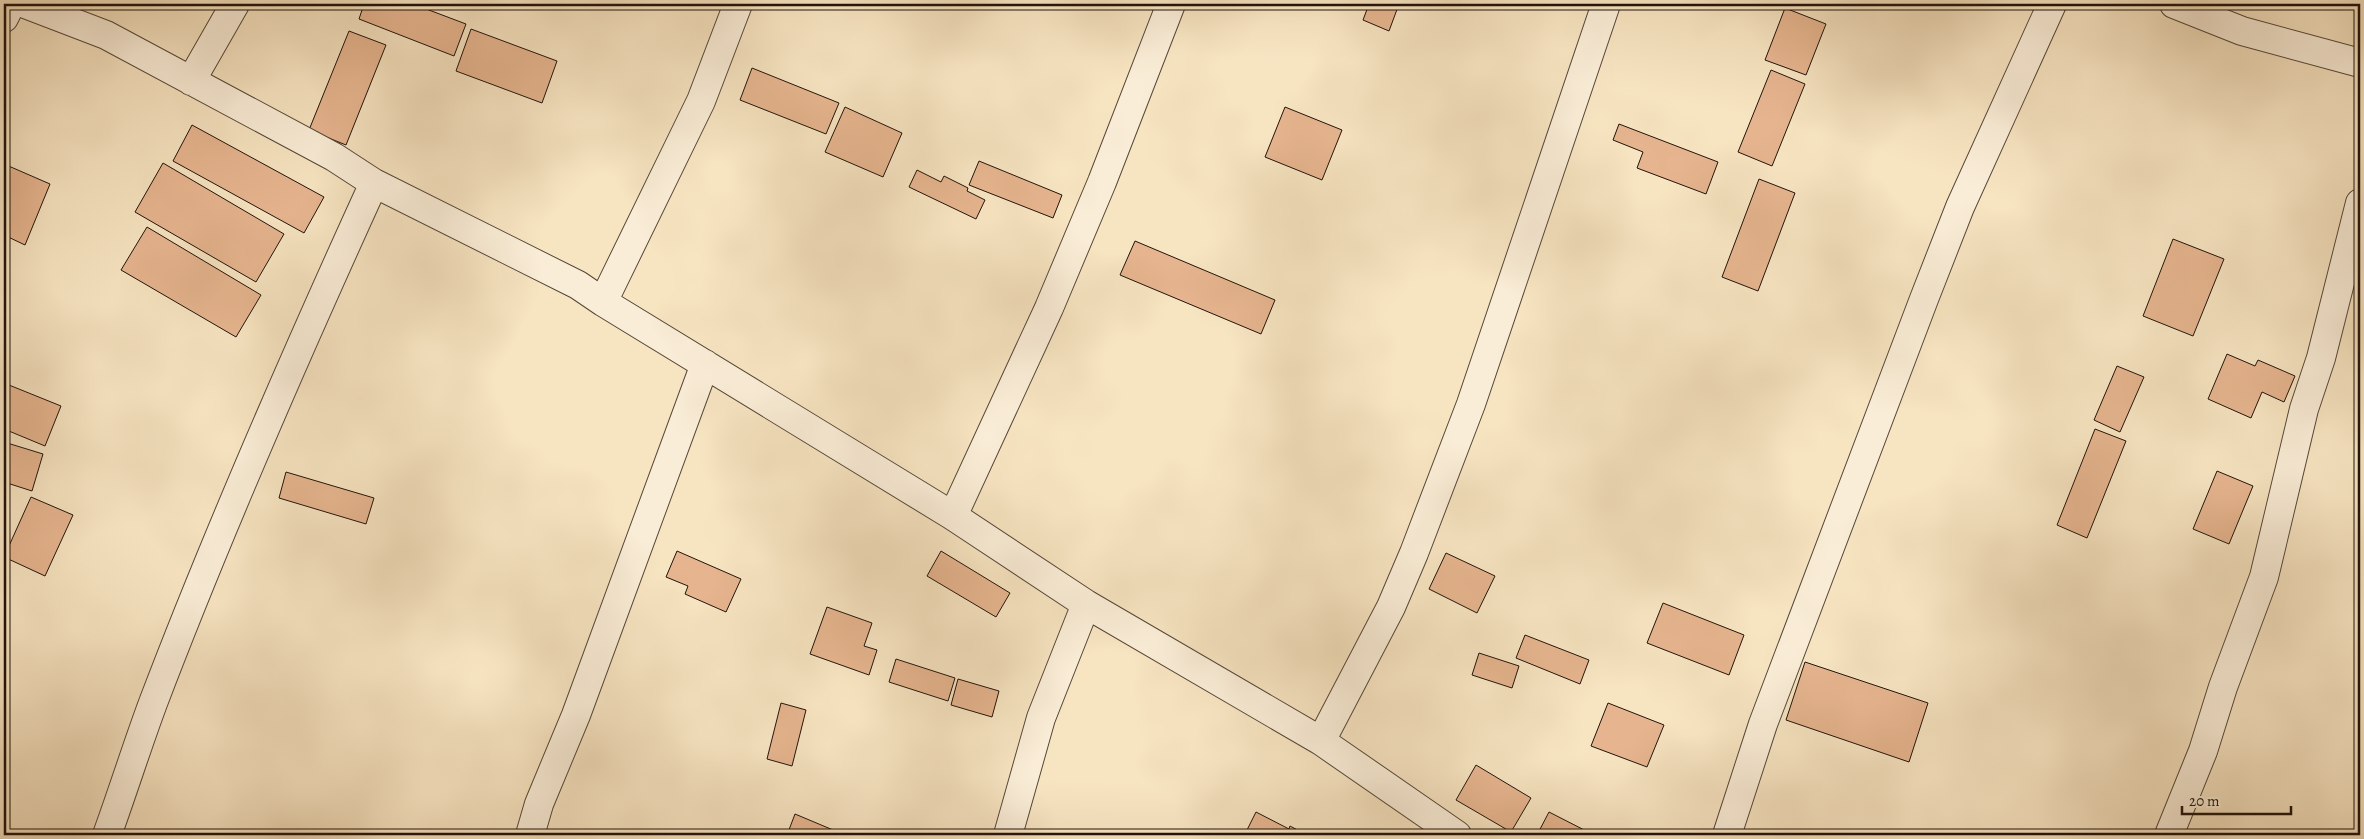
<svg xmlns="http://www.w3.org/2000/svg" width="2364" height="839" font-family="Alegreya,serif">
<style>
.building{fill:#e6b58f;stroke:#21130b}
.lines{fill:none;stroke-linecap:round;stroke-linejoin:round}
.minor-casing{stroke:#564738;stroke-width:30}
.minor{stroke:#faedd7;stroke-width:28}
</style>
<rect width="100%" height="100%" fill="#f7e4c1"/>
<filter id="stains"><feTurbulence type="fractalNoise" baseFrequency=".004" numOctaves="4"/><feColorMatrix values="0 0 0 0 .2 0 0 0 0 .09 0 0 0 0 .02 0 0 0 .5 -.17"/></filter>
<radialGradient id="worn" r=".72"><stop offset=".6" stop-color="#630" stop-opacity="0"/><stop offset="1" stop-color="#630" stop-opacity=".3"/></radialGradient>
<path class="building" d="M364,4H413L466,24L454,56L359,19Z
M1369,4H1399L1389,31L1363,20Z
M1785,8L1826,24L1806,75L1765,60Z
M471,29L557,61L542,103L456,71Z
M349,31L386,45L346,145L309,130Z
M752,68L839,103L826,134L740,100Z
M1771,70L1805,84L1772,166L1738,152Z
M845,107L902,133L883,177L825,152Z
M1285,107L1342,130L1322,180L1265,157Z
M1619,124L1718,162L1706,194L1637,168L1643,152L1613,140Z
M192,125L324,197L304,233L173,161Z
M979,161L1062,195L1053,218L969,185Z
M163,163L284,234L256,282L135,212Z
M4,164L50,184L25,245L4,235Z
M917,170L941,182L944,176L968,188L967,191L985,200L976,219L909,187Z
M1759,179L1795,193L1758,291L1722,277Z
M147,227L261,295L236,337L121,270Z
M2173,239L2224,259L2193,336L2143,316Z
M1135,241L1275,300L1261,334L1120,275Z
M2227,354L2255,366L2258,360L2295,376L2284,402L2262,392L2251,418L2208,399Z
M2117,366L2144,377L2120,432L2094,420Z
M4,383L61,406L45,446L4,429Z
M2095,429L2126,441L2087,538L2057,525Z
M4,442L43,454L32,491L4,482Z
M2217,471L2253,486L2229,544L2193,529Z
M286,472L374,498L366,524L279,498Z
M31,497L73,515L45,576L4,557Z
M677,551L741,579L726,612L685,594L688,586L666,577Z
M941,551L1010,593L996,617L927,576Z
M1446,553L1495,576L1477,613L1429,589Z
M1663,603L1744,635L1729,675L1647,643Z
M827,607L872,623L864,646L877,650L869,675L810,654Z
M1525,635L1589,660L1580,684L1516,658Z
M1479,653L1519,666L1512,688L1472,675Z
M896,659L955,678L948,701L889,682Z
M1805,662L1928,703L1909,762L1786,720Z
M958,679L999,691L992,717L951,705Z
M781,703L806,710L792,766L767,759Z
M1608,703L1664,725L1647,767L1591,746Z
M1476,765L1531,798L1511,832L1456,800Z
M1256,812L1289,829L1290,826L1307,835H1257L1247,830Z
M1549,812L1594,835H1537Z
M795,814L845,835H787Z"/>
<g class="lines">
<g class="minor-casing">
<path id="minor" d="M25,4L106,35L334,157L374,183L578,285L603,302L953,516L1086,604L1321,741L1457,835
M2174,4L2242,31L2360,63
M4,18L11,4
M191,81L235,4
M603,302L701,101L738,4
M953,516L1049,308L1102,182L1171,4
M1321,741L1391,607L1414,553L1471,404L1606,4
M107,835C123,791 137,746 153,703C220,527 296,354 374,183
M530,835L539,804L576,715L705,364
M1008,835L1041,718L1086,604
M1727,835L1763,724L1924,299L1960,207L2052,4
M2169,835L2203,751L2223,687L2264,577L2304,409L2321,358L2360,203"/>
</g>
<use href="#minor" class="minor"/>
</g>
<rect width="2364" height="839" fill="none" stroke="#f7e4c1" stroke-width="20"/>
<rect x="5" y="5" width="2354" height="829" fill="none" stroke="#21130b" stroke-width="2.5"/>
<rect x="10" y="10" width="2344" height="819" fill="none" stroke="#21130b"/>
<path d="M2182 806v8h109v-8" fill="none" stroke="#21130b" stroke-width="2.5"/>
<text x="2189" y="806" font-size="15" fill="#21130b" stroke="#faedd7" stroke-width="4" paint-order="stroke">20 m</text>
<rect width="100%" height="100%" filter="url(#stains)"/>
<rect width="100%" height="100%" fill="url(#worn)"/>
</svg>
